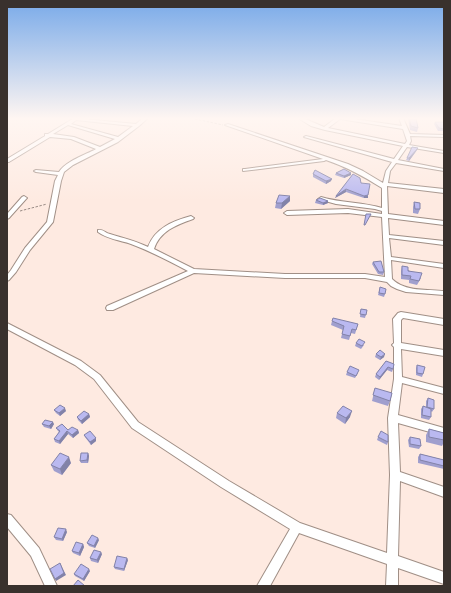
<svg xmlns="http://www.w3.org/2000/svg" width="451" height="593" font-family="'PT Sans Narrow',sans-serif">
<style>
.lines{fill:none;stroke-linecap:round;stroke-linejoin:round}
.minor-casing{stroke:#a08f86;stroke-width:2}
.path{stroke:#9a8c86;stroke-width:1;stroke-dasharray:2.5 1.5;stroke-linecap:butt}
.minor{fill:#fff;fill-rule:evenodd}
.wall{fill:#a09fce}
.shaded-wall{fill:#8282a8}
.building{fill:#bab9f0;stroke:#8282a8}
</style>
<rect width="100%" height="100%" fill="#feeae1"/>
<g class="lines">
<g class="minor-casing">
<path id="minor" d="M74,118L136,124L143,118H148L139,126L118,142L73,165L64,172L61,181L53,222L30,250L16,272L9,280L7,281V275L11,270L25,248L47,222L55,181L58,175L36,172L34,171L36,170L59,172C66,161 85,155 96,149L71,139L50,137L9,162H7V159L45,136V134H48ZM76,120L133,126L118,137L71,124ZM68,125L115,139L100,147L74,137L53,134Z
M298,118H303L324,127L336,118H347L402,126L399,118H403L410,134L444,135V137L410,136L411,141L409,145L444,151V153L407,147L398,160L444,169V171L396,163L390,171L388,183L444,189V193L387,186L388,214L444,221V225L388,218L389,235L444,241V245L389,238L391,257L444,264V268L391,260L392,279C405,292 427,289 444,291V295L406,292L397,289L391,286L387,282L365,278H285L194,273L113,310H107L106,308L107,306L188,271C169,261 150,251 131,244C120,240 107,239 98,232V230C103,229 105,233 110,234C123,238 136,241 148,247C155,228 173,221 191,216L194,218L193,219C176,225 160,231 154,249L194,269L285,274H365L385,277L382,217L348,213L287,215L284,213L287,211L348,209L382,214V211L375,209L336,204L318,199L321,197C341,203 362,202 382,208V188C363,176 347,167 326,160L324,161L243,171V169H245L323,159L225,125L228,124L348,164L363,171L383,183L386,171L392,162L304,137L306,136L394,159L403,146L325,130L311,126ZM340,119L403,129L407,141L405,144L328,128Z
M24,196L27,198L26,199L9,218L7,219V214L22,197Z
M401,312L444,319V325L403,318L401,320V343L444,350V356L401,349L402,377L444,388V394L402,383L398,415L444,428V436L398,423L400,472L444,487V497L400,481L398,556L444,572V584L398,568V586H386L387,564L299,533L270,586H257L290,529L221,487L132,428L94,379L75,365L7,329V323L81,361L100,375L138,422L229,481L300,523L387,553L390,475L388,418L394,379V347L392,345L394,343L393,319L398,313Z
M7,514L11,515L39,548L57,586H45L31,556L7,527Z"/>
</g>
<path class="path" d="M191,118L223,125
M20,211L47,204"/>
<use href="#minor" class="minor"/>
</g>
<path class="wall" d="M408,118H416L418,128L417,132L410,130Z
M435,122H444V131H438L434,124Z
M417,150L409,161L406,160L407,158Z
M336,173L351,175L344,178L335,175Z
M313,174L331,181L326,184L313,177Z
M353,174L361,183L368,198H364L346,192L335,198Z
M290,196V201L281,209L275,208L276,203Z
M316,200L328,201V203L323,205L315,203Z
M414,202L420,209L418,214L413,213V207Z
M373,262L384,272L383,275L378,274L372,264Z
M402,266L421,278L417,285L409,283V280L401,279V271Z
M380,287L385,294L384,297L378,295Z
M361,309L367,310L365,318L360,317Z
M332,321L358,324L355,334L351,333L349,340L341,338L343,330L331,325Z
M356,343L364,345L361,349L355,346Z
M376,354L384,357L380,360L375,357Z
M386,361L393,369L392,372L387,370L379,380L375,377L376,374Z
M417,365L423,374L422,377L416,375V368Z
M347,372L358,373L355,378L346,375Z
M375,388L390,401L388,406L372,401Z
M428,398L434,409L432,412L431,411V417L429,420L421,418V409L423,406L426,407V401Z
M54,410L66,411L60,416L56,413Z
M337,413L350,417L345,424L336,418Z
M89,414L90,417L82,424L78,420L77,417Z
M42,424H54L51,429L44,427Z
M56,428L68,430H78L79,433L73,438L68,434L60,444L55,442L54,439L59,432L58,431Z
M429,429L444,433V442L442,446L426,442V435Z
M84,435L96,438V441L91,445L85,437Z
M378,437L388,442L387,445L377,440Z
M410,437L421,446L419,449L409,447L408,440Z
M88,453L89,456L88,463H81L80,461Z
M420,454L444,460V469L418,463V457Z
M71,463L62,475L54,471L51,465Z
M67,532L63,541L56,540L54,537Z
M99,540L95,548L89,546L87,543Z
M83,544L84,547L80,556L73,553L72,551Z
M102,554L98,563L91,561L90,558Z
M128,560L124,571L115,569L114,567Z
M90,571L84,581L75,576L74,574Z"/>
<path class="shaded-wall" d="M418,148L417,150L409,161V158Z
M351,173V175L344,178V176Z
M332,179L331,181L326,184V181Z
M346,189V192L335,198L336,196Z
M368,195V198H364V196Z
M290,196V201L281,209L282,203Z
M328,201V203L323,205V203Z
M385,354L384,357L380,360L381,357Z
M388,367L387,370L379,380L380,377Z
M65,408L66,411L60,416L59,413Z
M352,411L350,417L345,424L346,418Z
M89,414L90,417L82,424L81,421Z
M53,422L54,424L51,429L49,426Z
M78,430L79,433L73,438L72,435Z
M67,431L68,434L60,444L59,441Z
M96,438V441L91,445L90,442Z
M88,453L89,456L88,463L87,460Z
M69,457L71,463L62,475L60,469Z
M66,529L67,532L63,541L62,539Z
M98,538L99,540L95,548L94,546Z
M83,544L84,547L80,556L79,553Z
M101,552L102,554L98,563L97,560Z
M127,558L128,560L124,571V569Z
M60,563L66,575L56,581L55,579Z
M89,569L90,571L84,581L83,579Z"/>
<path class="building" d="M409,118H416L418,128L411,126Z
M435,122H444V129L439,128Z
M412,147L418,148L409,158H407Z
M344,169L351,173L344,176L336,173Z
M315,170L332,179L326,181L313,174Z
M353,174L360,178L361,183L370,184L368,195L364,196L346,189L336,196Z
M279,195L290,196L282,203H276Z
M320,198L328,201L323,203L316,200Z
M414,202L420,203V209H415Z
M366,214H371L365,225H364Z
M381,261L384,272H379L373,262Z
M402,266L408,267V271L422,273L419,281L410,279L411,276L402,275Z
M380,287L386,289L385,294L379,293Z
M361,309L367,310L366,315L360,314Z
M333,318L358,324L356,330L352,329L350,336L342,334L344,326L332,321Z
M359,339L365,342L362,346L356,343Z
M380,350L385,354L381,357L376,354Z
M386,361L394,364L393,369L388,367L380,377L376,374Z
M417,365L425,367L423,374L417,373Z
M350,366L359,370L356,376L347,372Z
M375,388L392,393L390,401L373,395Z
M428,398L434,400V409L427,407Z
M60,405L65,408L59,413L54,410Z
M343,406L352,411L346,418L337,413Z
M423,406L431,409V417L422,415Z
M84,411L89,414L81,421L77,417Z
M45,420L53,422L49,426L42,424Z
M62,424L68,430L72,427L78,430L72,435L67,431L59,441L54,439L60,431L56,428Z
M429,429L444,433V440L429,437Z
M90,431L96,438L90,442L84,435Z
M381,431L388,435V442L378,437Z
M410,437L420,439L421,446L410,444Z
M60,453L69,457L60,469L51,465Z
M81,453H88L87,460L80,461Z
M420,454L444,460V466L420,460Z
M58,528L66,529L62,539L54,537Z
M92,535L98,538L94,546L87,543Z
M76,542L83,544L79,553L72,551Z
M94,550L101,552L97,560L90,558Z
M117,556L127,558L124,569L114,567Z
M60,563L64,573L55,579L50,569Z
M81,564L89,569L83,579L74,574Z
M78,580L85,586H73Z"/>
<linearGradient id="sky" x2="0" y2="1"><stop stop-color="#79aae9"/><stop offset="0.59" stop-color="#fff6f2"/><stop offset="1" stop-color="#fff6f2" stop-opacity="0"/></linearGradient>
<rect width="451" height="201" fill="url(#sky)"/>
<rect width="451" height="593" fill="none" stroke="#39312d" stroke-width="16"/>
</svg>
